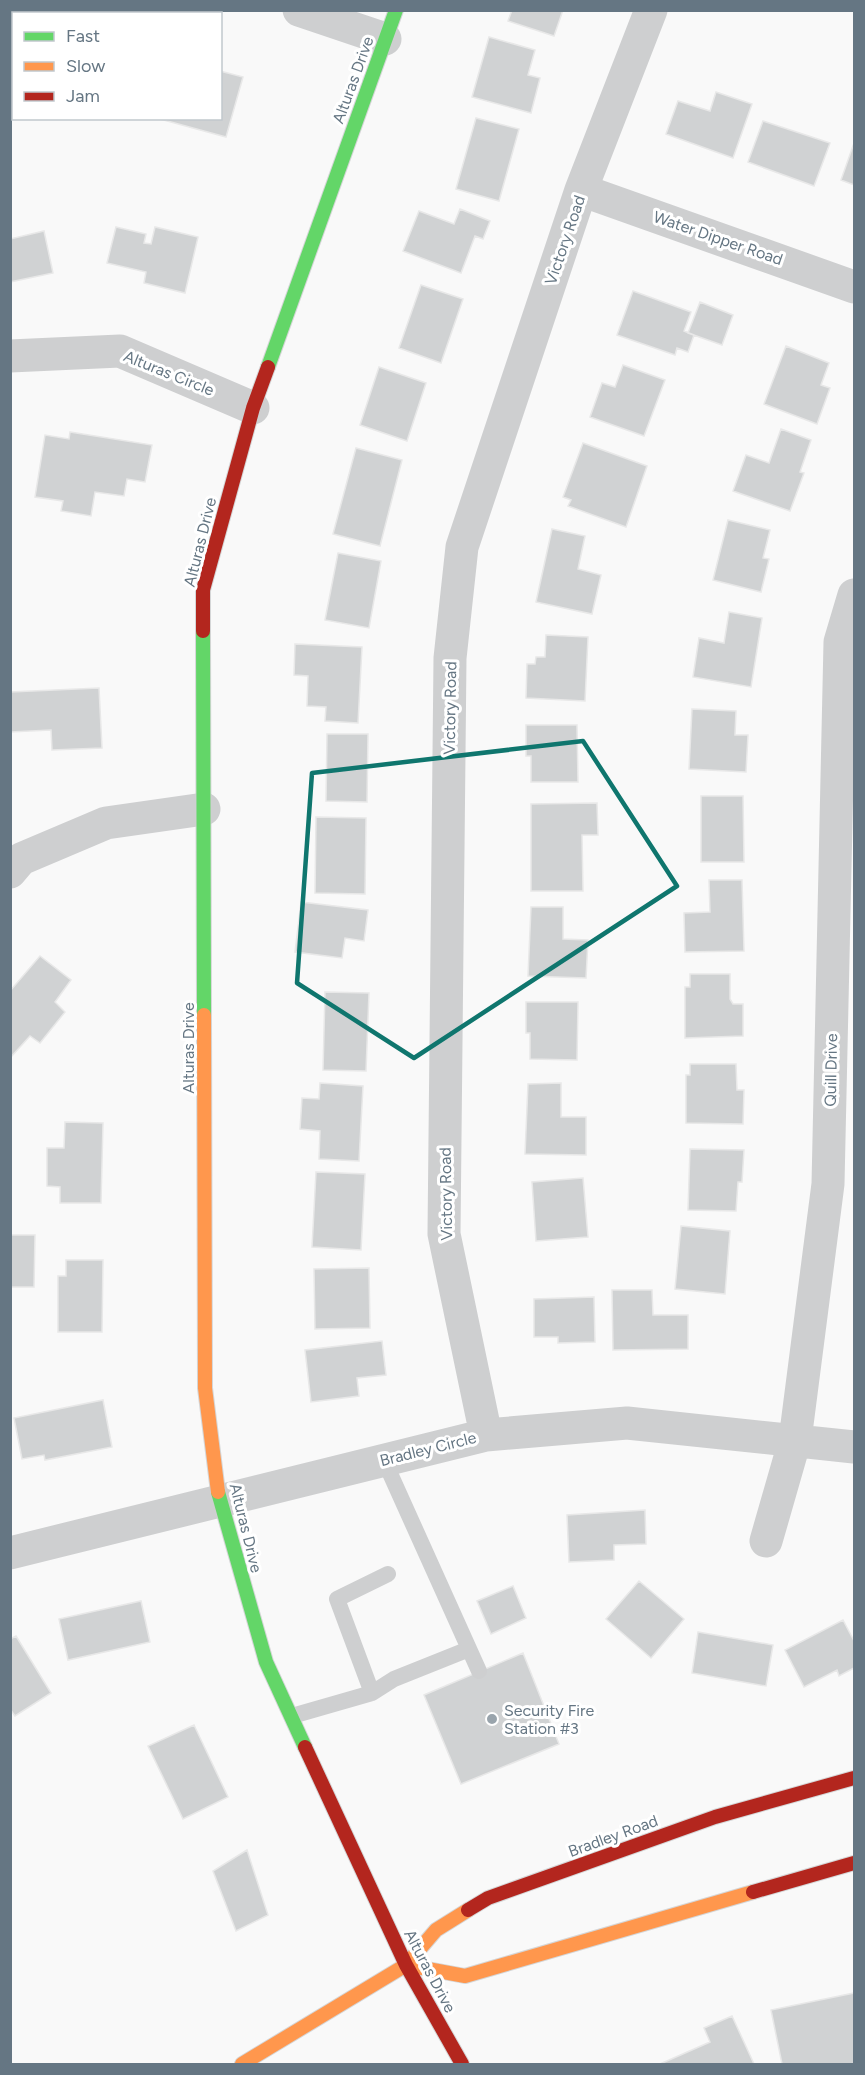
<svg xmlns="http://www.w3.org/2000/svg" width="865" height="2075" font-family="Figtree,sans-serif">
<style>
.building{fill:#d0d2d3;stroke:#e8e8e8;stroke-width:1.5}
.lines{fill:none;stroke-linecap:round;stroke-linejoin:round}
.fast-casing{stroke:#d5d6d7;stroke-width:16}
.slow-casing{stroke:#d5d6d7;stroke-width:16}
.jam-casing{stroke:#d5d6d7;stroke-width:16}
.lane{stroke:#cecfd0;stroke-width:16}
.street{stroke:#cecfd0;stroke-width:33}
.fast{stroke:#63d668;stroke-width:14}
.slow{stroke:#ff974d;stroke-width:14}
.jam{stroke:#b3261e;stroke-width:14}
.marked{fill:none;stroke:#0f766e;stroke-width:4.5;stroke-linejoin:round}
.poi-dot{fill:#99a4ac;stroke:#fff;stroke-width:2}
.labels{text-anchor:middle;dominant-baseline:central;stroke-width:6;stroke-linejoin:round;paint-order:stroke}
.street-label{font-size:16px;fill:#657683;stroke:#fff}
.poi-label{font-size:16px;fill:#657683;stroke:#fff;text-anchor:start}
</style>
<rect width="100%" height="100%" fill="#f9f9f9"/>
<path class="building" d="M10,10H37V14H14V43H10Z
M512,10H563L554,36L508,21Z
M489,37L535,50L528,75L540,78L531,113L472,97Z
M220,71L243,77L226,137L160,119L220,118Z
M716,92L752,104L733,158L666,134L678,101L710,111Z
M476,118L519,129L499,201L456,189Z
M763,121L830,143L814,186L748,162Z
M854,143V185L841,180Z
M460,209L490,221L483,239L475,236L461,273L403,251L419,211L454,224Z
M116,227L146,234L144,243L151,244L155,227L198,237L185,293L144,283L146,272L107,263Z
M44,231L53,273L10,282V239Z
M421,285L463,299L441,363L399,348Z
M633,291L691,312L684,331L694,335L688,352L677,348L675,355L617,335Z
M700,302L733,315L722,345L688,333Z
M786,346L829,363L821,385L830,388L817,424L764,404Z
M623,365L665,380L644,436L590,417L602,383L615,387Z
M379,367L426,383L407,441L360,425Z
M781,429L811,440L800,472L804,473L790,511L733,491L746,455L769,463Z
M70,432L152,445L145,482L127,479L124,496L95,492L91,516L61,511L63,501L35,497L45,435L69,439Z
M583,443L647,466L626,527L568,506L571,500L563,497Z
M356,448L402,460L380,546L333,534Z
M728,520L770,530L763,558L769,559L761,592L713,580Z
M552,529L585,536L578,569L601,575L592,614L536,602Z
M338,553L381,561L369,628L325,620Z
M729,612L762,618L751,687L693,677L699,638L724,643Z
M546,635L588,637L585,701L526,698L527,664H535L536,657H545Z
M295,644L362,647L358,723L325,721L326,707L307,706L308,676L294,675Z
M99,688L102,748L52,750L51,730L10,732V692Z
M692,709L736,711L735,735H748L746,772L689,769Z
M526,725H577L578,782H531V756H526Z
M327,734H368L367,802L326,801Z
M701,796H743L744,862H701Z
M597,803L598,835H582L583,891H531V804Z
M316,817L366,818L365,894L315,893Z
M709,880H742L744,951L685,952L684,913L710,912Z
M301,902L368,910L364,941L345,938L342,958L295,952Z
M531,907H563V939L588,940L586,978L528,976Z
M40,956L71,980L55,1002L65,1012L40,1043L30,1036L10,1058V991Z
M690,974H730V999L733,1004H743V1036L685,1038V987H690Z
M325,992L369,993L366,1071L323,1070Z
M526,1002H578L577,1060L530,1059V1033H526Z
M690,1064H736L737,1090H744L743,1124L686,1123V1075H690Z
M320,1083L363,1086L359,1161L319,1159L320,1131L300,1129L302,1098L319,1099Z
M561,1083V1117H586V1155L525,1154L528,1084Z
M65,1122L103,1123L101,1203H60V1187L47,1186V1148H64Z
M690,1149L744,1150L742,1182H738L736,1211L688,1210Z
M316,1172L365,1174L361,1250L312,1247Z
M583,1178L588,1237L536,1241L532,1182Z
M681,1226L730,1231L725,1294L675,1289Z
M10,1235H35L34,1287H10Z
M66,1260H103L102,1332H58V1276H66Z
M369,1268L370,1328L315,1329L314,1269Z
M612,1290H652L653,1315H688V1349L613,1350Z
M594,1297L595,1342L558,1343V1337H534V1299Z
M382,1341L386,1375L357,1378L359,1396L311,1402L305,1350Z
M103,1400L112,1447L45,1460L44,1455L22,1459L14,1418Z
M645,1510L646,1544L614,1545V1560L569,1562L567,1515Z
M639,1581L684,1619L651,1658L606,1619Z
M513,1586L526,1618L491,1634L477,1601Z
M141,1601L150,1642L68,1660L59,1619Z
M843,1620L854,1641V1668L839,1676L837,1670L804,1687L785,1650Z
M698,1632L773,1645L766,1686L692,1673Z
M16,1636L51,1693L15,1716L10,1709V1639Z
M523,1653L559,1744L461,1784L424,1695Z
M194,1725L228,1797L183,1819L148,1746Z
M247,1850L268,1915L236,1931L213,1871Z
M854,1993V2064H782L771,2010Z
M732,2016L754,2064H660L710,2042L704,2028Z"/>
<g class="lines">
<g class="fast-casing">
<path id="fast" d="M268,367L396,10
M203,631L204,1015
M218,1492L266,1662L305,1747"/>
</g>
<g class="slow-casing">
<path id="slow" d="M204,1015L205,1388L218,1492
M406,1965L465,1976L753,1892
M242,2064L406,1965L436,1930L468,1910"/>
</g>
<g class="jam-casing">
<path id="jam" d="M203,631V590L253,408L268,367
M305,1747L406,1965L462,2064
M753,1892L854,1863
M468,1910L488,1898L715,1817L854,1778"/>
</g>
<path class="lane" d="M384,1460L479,1671
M372,1693L394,1679L469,1649
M292,1716L372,1693L337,1599L388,1574"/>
<path class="street" d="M299,10L385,39
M581,190L854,287
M10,356L120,351L253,408
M10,872L21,859L106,823L204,809
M486,1435L444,1234L450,658L462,547L581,190L651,10
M766,1541L795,1440L828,1184L840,642L854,595
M10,1553L486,1435L627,1423L854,1447"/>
<use href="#fast" class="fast"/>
<use href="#slow" class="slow"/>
<use href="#jam" class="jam"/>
</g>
<path class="marked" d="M583,741L677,886L414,1058L297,983L312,773Z"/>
<circle class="poi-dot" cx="492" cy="1719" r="6"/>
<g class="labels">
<g class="street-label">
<text transform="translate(353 80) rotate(-70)">Alturas Drive</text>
<text transform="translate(718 238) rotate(19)">Water Dipper Road</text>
<text transform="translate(565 240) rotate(-71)">Victory Road</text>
<text transform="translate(169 373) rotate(22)">Alturas Circle</text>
<text transform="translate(200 542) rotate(-76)">Alturas Drive</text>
<text transform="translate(450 708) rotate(-89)">Victory Road</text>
<text transform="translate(188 1048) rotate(-90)">Alturas Drive</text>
<text transform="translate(831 1070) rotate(-89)">Quill Drive</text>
<text transform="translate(446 1194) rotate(-91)">Victory Road</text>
<text transform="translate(428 1449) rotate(-14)">Bradley Circle</text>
<text transform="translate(246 1528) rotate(76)">Alturas Drive</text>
<text transform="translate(613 1836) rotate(-20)">Bradley Road</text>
<text transform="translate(430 1971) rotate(62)">Alturas Drive</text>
</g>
<g class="poi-label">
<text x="504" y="1710">Security Fire<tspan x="504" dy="18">Station #3</tspan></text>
</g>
</g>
<rect width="865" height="2075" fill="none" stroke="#657683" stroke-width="24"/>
<rect x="12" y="12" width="210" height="108" fill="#ffffff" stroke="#c1c8cd" stroke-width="1.5"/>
<rect x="24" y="32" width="30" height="9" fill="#63d668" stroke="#c1c8cd" stroke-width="1.5"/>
<text x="66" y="42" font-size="18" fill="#657683">Fast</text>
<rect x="24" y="62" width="30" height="9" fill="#ff974d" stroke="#c1c8cd" stroke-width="1.5"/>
<text x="66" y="72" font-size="18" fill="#657683">Slow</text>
<rect x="24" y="92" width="30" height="9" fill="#b3261e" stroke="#c1c8cd" stroke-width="1.5"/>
<text x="66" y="102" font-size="18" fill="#657683">Jam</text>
</svg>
